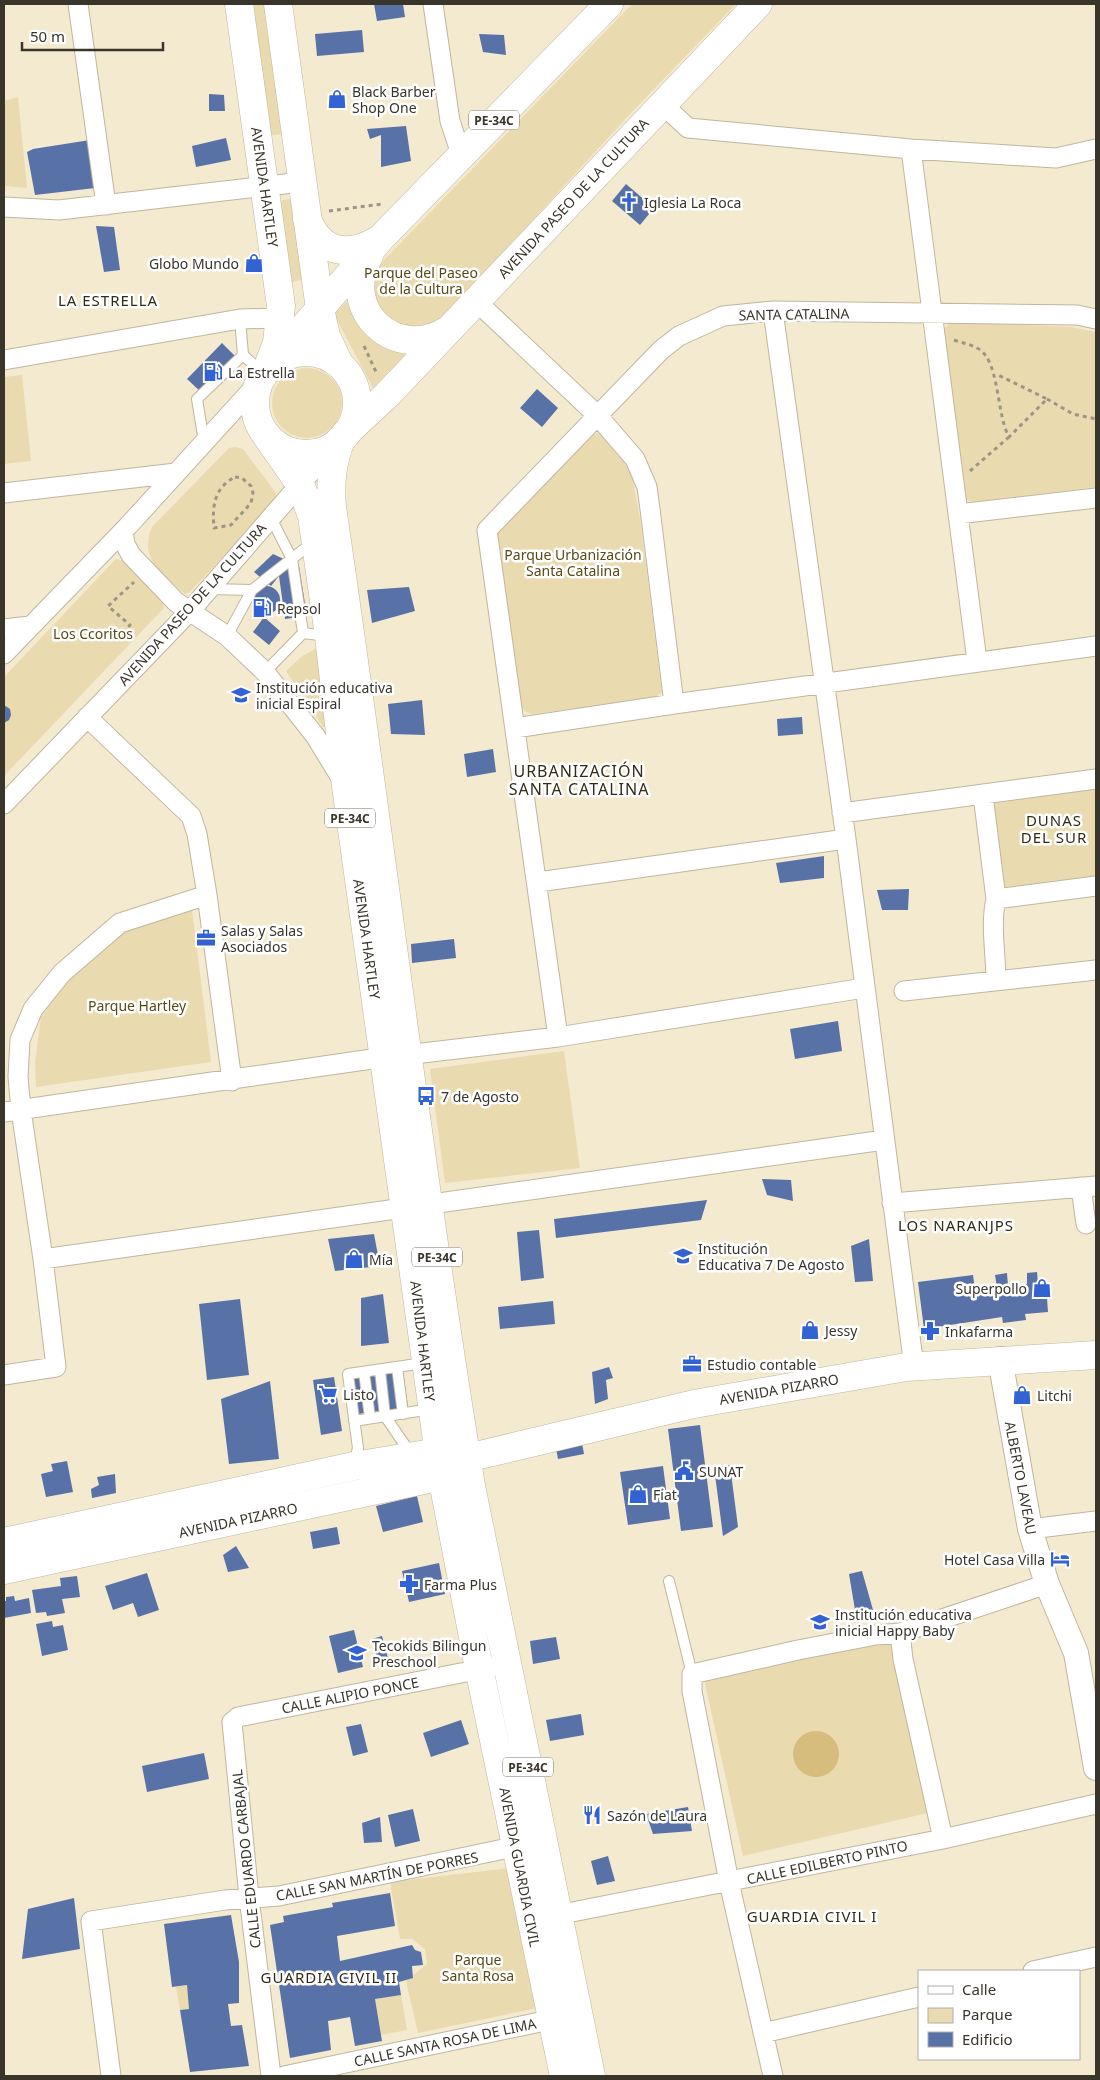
<svg xmlns="http://www.w3.org/2000/svg" width="1100" height="2080" font-family="'Noto Sans',sans-serif">
<style>
.green{fill:#eadaaf}
.water{fill:#d6bd7d}
.building{fill:#5872a7}
.lines{fill:none;stroke-linecap:round;stroke-linejoin:round}
.service-casing{stroke:#c0b69d;stroke-width:12}
.minor-casing{stroke:#c0b69d;stroke-width:21}
.tertiary-casing{stroke:#c0b69d;stroke-width:26}
.secondary-casing{stroke:#c0b69d;stroke-width:29}
.primary-casing{stroke:#c0b69d;stroke-width:29}
.trunk-casing{stroke:#c0b69d;stroke-width:29}
.path{stroke:#9d9684;stroke-width:3;stroke-dasharray:4 4;stroke-linecap:butt}
.service{stroke:#fff;stroke-width:10}
.minor{stroke:#fff;stroke-width:19}
.tertiary{stroke:#fff;stroke-width:24}
.secondary{stroke:#fff;stroke-width:28}
.primary{stroke:#fff;stroke-width:28}
.trunk{stroke:#fff;stroke-width:28}
.labels{text-anchor:middle;dominant-baseline:central;stroke-width:5;stroke-linejoin:round;paint-order:stroke}
.shield{fill:#fff;stroke:#74726b;stroke-width:1}
.shield-label{font-size:12px;font-weight:bold;fill:#39352b}
.poi-label{font-size:14px;fill:#39352b;stroke:#fff;text-anchor:start}
.street-label{font-size:14px;fill:#39352b;stroke:#fff}
.park-label{font-size:14px;fill:#5a4917;stroke:#fff}
.neighbourhood-label{font-size:15px;letter-spacing:1px;fill:#332b16;stroke:#fff}
.quarter-label{font-size:16px;letter-spacing:1px;fill:#332b16;stroke:#fff}
</style>
<rect width="100%" height="100%" fill="#f4ead0"/>
<path class="green" d="M249,4H270L288,133L267,136Z
M632,4H736L629,115L444,317C438,320 430,327 423,328C394,332 364,303 376,273C377,269 382,264 384,260Z
M18,97L27,188L4,186V101Z
M293,199L306,279L287,283L278,206L282,200Z
M350,298L409,351L373,388L334,314Z
M950,322L1071,327L1096,332V487L975,502L965,500L944,337L945,328Z
M272 403a35 35 0 1 1 70 0a35 35 0 1 1-70 0Z
M22,375L31,461L4,464V377Z
M601,432L612,442L631,471L640,518L662,692L656,697L533,714L526,712L521,706L497,539L499,525L593,435Z
M235,447L243,449L276,493V500L190,592L185,594C163,574 138,559 152,527L229,448Z
M116,559L128,562L162,598L164,608L4,776V677Z
M318,647L329,727H323L286,671L301,657Z
M1096,789V876L1005,891L994,803Z
M192,909L211,1062L36,1087L35,1062L41,1017L70,976L115,938L148,920Z
M564,1051L580,1168L445,1183L430,1069Z
M895,1641L928,1813L743,1856L704,1679Z
M510,1868L537,2008L418,2033L406,1981L427,1964L425,1949L412,1939H400L390,1882Z
M187,1985L189,2009L180,2010L176,1987Z
M401,1995L407,2030L381,2035L375,1999Z"/>
<path class="water" d="M793 1754a23 23 0 1 1 46 0a23 23 0 1 1-46 0Z"/>
<path class="building" d="M374,4H403L405,17L377,21Z
M362,30L364,52L317,56L315,34Z
M479,34L504,35L506,55L483,52Z
M209,94L224,95L225,111H209Z
M406,126L411,161L381,167V135L370,139L367,129Z
M226,138L231,160L196,167L192,146Z
M90,140L95,188L35,195L27,152L33,149Z
M626,184L654,208L640,225L612,201Z
M96,226L114,227L120,270L104,272Z
M222,343L236,357L202,393L187,379Z
M537,389L558,408L542,427L520,408Z
M273,554L299,566L307,616L285,619L279,576L271,586L254,572Z
M252 600a14 14 0 1 1 28 0a14 14 0 1 1-28 0Z
M409,587L415,611L372,623L367,590Z
M264,617L280,631L269,645L253,632Z
M422,700L425,735L391,734L388,704Z
M4,705L10,709L11,715L9,720L4,723Z
M802,717L803,734L778,736L777,719Z
M493,749L496,772L467,777L464,754Z
M824,856V878L780,883L776,863Z
M909,889L908,910H882L877,890Z
M454,939L456,958L412,963L411,944Z
M838,1021L842,1051L795,1059L790,1029Z
M762,1179L791,1180L793,1201L767,1195Z
M707,1200L701,1220L556,1238L554,1219Z
M539,1230L544,1278L521,1281L517,1232Z
M374,1234L380,1266L335,1271L328,1239Z
M869,1239L873,1281L855,1282L851,1246Z
M1037,1272L1038,1284L1046,1285L1048,1312L1025,1314L1026,1320L1003,1323L1002,1317L924,1329L918,1282L973,1275L975,1290L997,1288L995,1275L1007,1273L1008,1286L1022,1285L1027,1284V1273Z
M383,1294L389,1343L361,1346V1298Z
M240,1299L249,1375L207,1380L199,1304Z
M553,1301L555,1324L500,1329L498,1307Z
M609,1367L613,1378L606,1380L608,1399L595,1404L592,1372Z
M403,1371L408,1407L351,1415L346,1380Z
M334,1377L342,1431L321,1435L313,1380Z
M270,1381L279,1459L229,1464L221,1399Z
M700,1425L713,1527L681,1531L668,1429Z
M582,1443L584,1454L558,1459L556,1448Z
M67,1461L73,1492L46,1497L41,1474L53,1471L51,1464Z
M730,1465L738,1527L723,1536L714,1467Z
M663,1466L670,1519L628,1525L620,1472Z
M115,1474L116,1493L92,1498L91,1489L99,1485L97,1477Z
M417,1496L423,1522L383,1532L376,1506Z
M337,1527L340,1544L313,1549L310,1532Z
M236,1546L249,1568L228,1572L223,1555Z
M439,1563L445,1594L409,1602L402,1571Z
M862,1571L875,1617L857,1622L849,1574Z
M147,1573L159,1610L138,1617L133,1603L113,1610L105,1586Z
M77,1576L80,1597L62,1599L65,1613L47,1616L46,1612L36,1613L32,1590L61,1586L60,1578Z
M14,1596L15,1601L29,1598L31,1613L4,1618V1601H6V1597Z
M52,1621L53,1627L63,1625L68,1650L42,1656L36,1624Z
M354,1630L363,1667L338,1673L329,1636Z
M382,1636L389,1662L379,1665L372,1639Z
M556,1637L560,1659L533,1664L530,1641Z
M581,1714L584,1735L550,1741L546,1720Z
M461,1720L469,1744L431,1757L423,1733Z
M361,1724L368,1752L353,1756L346,1727Z
M204,1753L209,1779L147,1792L142,1766Z
M688,1807L692,1831L653,1834L646,1814Z
M413,1809L420,1841L395,1847L388,1815Z
M380,1817L382,1842L364,1843L362,1823Z
M608,1856L615,1881L597,1885L591,1861Z
M390,1893L395,1926L337,1936L340,1961L412,1945L415,1950L421,1952L423,1965L412,1966L413,1978L399,1982L401,1995L375,1999L382,2041L355,2046L350,2017L328,2021L331,2050L290,2058L270,1925L284,1922L283,1916L333,1907L332,1903Z
M74,1898L80,1949L22,1959L28,1909Z
M231,1915L239,1962V2003L228,2004L231,2026L242,2025L249,2066L190,2072L180,2010L189,2009L187,1985L172,1987L164,1924Z"/>
<g class="lines">
<g class="service-casing">
<path id="service" d="M240,319L243,355L264,374
M204,442L197,399L243,355
M271,518L292,559L303,633L328,636
M209,589L252,590
M227,636L252,590L312,543
M265,672L303,633
M397,1367L403,1414
M380,1370L385,1416L411,1454
M364,1372L370,1418
M354,1421L431,1409
M354,1464L358,1448L348,1374L424,1363
M669,1581L692,1674"/>
</g>
<g class="minor-casing">
<path id="minor" d="M78,4L106,205
M433,4L450,121L461,154
M662,104L688,128L911,149L1056,158L1096,149
M911,149L977,661
M4,207L59,210L302,182
M476,301L597,415L635,459L647,487L650,509L674,704
M773,311L846,839L914,1367
M4,360L240,319L281,318
M4,493L176,473
M958,514L1096,498
M123,531L125,544L131,555L176,602L227,636L265,672L316,737L341,778
M4,629L30,626
M4,654L129,525L260,381
M87,717L191,816L197,834L207,895L232,1081
M515,728L674,704L1096,646
M983,795L996,899C990,925 996,954 996,981
M4,804L190,611L335,444
M842,813L1096,779
M538,882L846,839
M996,899L1096,886
M904,991L1096,970
M558,1037L487,530L661,350L679,336L723,316L773,311L1077,315L1096,319
M4,1112L372,1059L558,1037L864,988
M1081,1187L1086,1224
M892,1203L1096,1186
M43,1259L884,1140
M4,1375L56,1367L43,1259L21,1110L18,1077L20,1040L33,1009L62,973L120,923L207,895
M1030,1529L1096,1521
M900,1633L903,1659L943,1839
M557,1915L943,1839L1096,1804
M1033,1971L1096,1957
M763,2033L919,1997
M111,2076L91,1921L225,1900L279,1896L528,1844
M271,2076L249,1897L232,1722L238,1717L491,1667
M284,2076L564,2017
M773,2076L729,1882L692,1691V1674L798,1650L876,1635L900,1633L1047,1584"/>
</g>
<g class="tertiary-casing">
<path id="tertiary" d="M1000,1359L1030,1529L1047,1584L1076,1653L1096,1768"/>
</g>
<g class="secondary-casing">
<path id="secondary" d="M239,4L281,306L277,343L267,369
M278,4L320,309L326,336L339,364
M4,1542L354,1466L438,1452L467,1458L694,1404L906,1367L1096,1355
M4,1570L442,1476L460,1463"/>
</g>
<g class="primary-casing">
<path id="primary" d="M268,438L300,484L312,516L329,636L346,786L442,1476L479,1668L564,2076
M341,439C332,463 330,482 332,507C380,833 418,1161 471,1486L591,2076"/>
</g>
<g class="trunk-casing">
<path id="trunk" d="M307,219C321,253 347,258 378,240
M369,256C338,310 396,363 448,330
M255 403a51 51 0 1 1 102 0a51 51 0 1 1-102 0Z
M272,364L381,238L609,4
M346,433L387,395L758,4"/>
</g>
<path class="path" d="M329,211L382,204
M954,340C962,343 970,344 977,348C1000,359 996,414 1009,437L1047,399L996,374
M364,346L377,374
M1047,399L1073,414L1096,419
M970,471L1009,437
M235,477L242,478L251,486L253,493L251,503L231,525L214,528C212,506 214,488 235,477Z
M123,633L130,625L108,606L134,582"/>
<use href="#service" class="service"/>
<use href="#minor" class="minor"/>
<use href="#tertiary" class="tertiary"/>
<use href="#secondary" class="secondary"/>
<use href="#primary" class="primary"/>
<use href="#trunk" class="trunk"/>
</g>
<defs>
<g id="shop-bare" transform="scale(1.5)"><path d="M-5-2.5h2.3a2.7 3.5 0 0 1 5.4 0H5L5.5 6h-11ZM-1.5-2.5h3a1.5 2.3 0 0 0-3 0Z" fill="#3362d2" stroke="#fff" stroke-width="2.5" paint-order="stroke"/></g>
<g id="church-bare" transform="scale(1.5)"><path d="M-1.2-6h2.4v3.5h3.3v2.4h-3.3V6h-2.4V-.1h-3.3v-2.4h3.3Z" fill="#3362d2" stroke="#fff" stroke-width="2.5" paint-order="stroke"/></g>
<g id="fuel-bare" transform="scale(1.5)"><path d="M-5.5-6h7V0h2V4h1.3V-2.5L3-4.5l.8-.8L6-3V5H2.5V1h-1V6h-7ZM-4.2-4.7v3.2H.2V-4.7Z" fill="#3362d2" stroke="#fff" stroke-width="2.5" paint-order="stroke"/></g>
<g id="school-bare" transform="scale(1.5)"><path d="M0-5L7-2L0 1L-7-2ZM-4 1L0 2.5L4 1V4Q0 6-4 4Z" fill="#3362d2" stroke="#fff" stroke-width="2.5" paint-order="stroke"/></g>
<g id="office-bare" transform="scale(1.5)"><path d="M-6-3h4V-5.5h4V-3h4V5H-6ZM-1-4.5V-3h2v-1.5ZM-6 0V1H6V0Z" fill="#3362d2" stroke="#fff" stroke-width="2.5" paint-order="stroke"/></g>
<g id="bus-bare" transform="scale(1.5)"><path d="M-5-6H5V4H4V6H2V4H-2V6H-4V4H-5ZM-3.5-4V0h7V-4ZM-3.5 1.2v1.5H-2V1.2ZM2 1.2v1.5H3.5V1.2Z" fill="#3362d2" stroke="#fff" stroke-width="2.5" paint-order="stroke"/></g>
<g id="pharmacy-bare" transform="scale(1.5)"><path d="M-2-6h4v4h4v4h-4v4h-4v-4h-4v-4h4Z" fill="#3362d2" stroke="#fff" stroke-width="2.5" paint-order="stroke"/></g>
<g id="supermarket-bare" transform="scale(1.5)"><path d="M-6-5.5h2.5l.6 2H6L4.5 2H-2.5L-4.4-4H-6ZM-1.5 3.2a1.3 1.3 0 1 0 .1 0ZM3 3.2a1.3 1.3 0 1 0 .1 0Z" fill="#3362d2" stroke="#fff" stroke-width="2.5" paint-order="stroke"/></g>
<g id="civic-bare" transform="scale(1.5)"><path d="M-.6-6.5H3V-4.5H.6V-3L4-1V1h2V6H-6V1h2V-1L-.6-3ZM-1.2 2.5V6h2.4V2.5Z" fill="#3362d2" stroke="#fff" stroke-width="2.5" paint-order="stroke"/></g>
<g id="hotel-bare" transform="scale(1.5)"><path d="M-6-4.5h1.5V1H6V5H4.5V3h-9V5H-6ZM-4 0a1.8 1.8 0 1 1 3.6 0ZM.5 0V-2.5h3Q6-2.5 6 0Z" fill="#3362d2" stroke="#fff" stroke-width="2.5" paint-order="stroke"/></g>
<g id="restaurant-bare" transform="scale(1.5)"><path d="M-5-6h1v4h1v-4h1v4h1v-4h1v5L-1.5 .5V6h-2V.5L-5-1ZM5-6V6H3V1.5H1.5Q1.5-4 5-6Z" fill="#3362d2" stroke="#fff" stroke-width="2.5" paint-order="stroke"/></g>
</defs>
<g fill-rule="evenodd">
<use href="#shop-bare" x="337" y="99"/>
<use href="#church-bare" x="629" y="202"/>
<use href="#shop-bare" x="254" y="263"/>
<use href="#fuel-bare" x="213" y="372"/>
<use href="#fuel-bare" x="262" y="608"/>
<use href="#school-bare" x="241" y="695"/>
<use href="#office-bare" x="206" y="938"/>
<use href="#bus-bare" x="426" y="1096"/>
<use href="#school-bare" x="683" y="1256"/>
<use href="#shop-bare" x="354" y="1259"/>
<use href="#shop-bare" x="1042" y="1288"/>
<use href="#shop-bare" x="810" y="1330"/>
<use href="#pharmacy-bare" x="930" y="1331"/>
<use href="#office-bare" x="692" y="1364"/>
<use href="#supermarket-bare" x="328" y="1394"/>
<use href="#shop-bare" x="1022" y="1395"/>
<use href="#civic-bare" x="684" y="1471"/>
<use href="#shop-bare" x="638" y="1494"/>
<use href="#hotel-bare" x="1060" y="1559"/>
<use href="#pharmacy-bare" x="409" y="1584"/>
<use href="#school-bare" x="820" y="1622"/>
<use href="#school-bare" x="357" y="1653"/>
<use href="#restaurant-bare" x="592" y="1815"/>
</g>
<g class="labels">
<g class="shield">
<rect x="469" y="110.5" width="50" height="19" rx="4"/>
<rect x="325" y="808.5" width="50" height="19" rx="4"/>
<rect x="412" y="1247.5" width="50" height="19" rx="4"/>
<rect x="503" y="1757.5" width="50" height="19" rx="4"/>
</g>
<g class="shield-label">
<text x="494" y="120">PE-34C</text>
<text x="350" y="818">PE-34C</text>
<text x="437" y="1257">PE-34C</text>
<text x="528" y="1767">PE-34C</text>
</g>
<g class="poi-label">
<text x="352" y="91">Black Barber<tspan x="352" dy="16">Shop One</tspan></text>
<text x="644" y="202">Iglesia La Roca</text>
<text x="239" y="263" text-anchor="end">Globo Mundo</text>
<text x="228" y="372">La Estrella</text>
<text x="277" y="608">Repsol</text>
<text x="256" y="687">Institución educativa<tspan x="256" dy="16">inicial Espiral</tspan></text>
<text x="221" y="930">Salas y Salas<tspan x="221" dy="16">Asociados</tspan></text>
<text x="441" y="1096">7 de Agosto</text>
<text x="698" y="1248">Institución<tspan x="698" dy="16">Educativa 7 De Agosto</tspan></text>
<text x="369" y="1259">Mía</text>
<text x="1027" y="1288" text-anchor="end">Superpollo</text>
<text x="825" y="1330">Jessy</text>
<text x="945" y="1331">Inkafarma</text>
<text x="707" y="1364">Estudio contable</text>
<text x="343" y="1394">Listo</text>
<text x="1037" y="1395">Litchi</text>
<text x="699" y="1471">SUNAT</text>
<text x="653" y="1494">Fiat</text>
<text x="1045" y="1559" text-anchor="end">Hotel Casa Villa</text>
<text x="424" y="1584">Farma Plus</text>
<text x="835" y="1614">Institución educativa<tspan x="835" dy="16">inicial Happy Baby</tspan></text>
<text x="372" y="1645">Tecokids Bilingun<tspan x="372" dy="16">Preschool</tspan></text>
<text x="607" y="1815">Sazón de Laura</text>
</g>
<g class="street-label">
<text transform="translate(265 187) rotate(82)">AVENIDA HARTLEY</text>
<text transform="translate(573 198) rotate(-47)">AVENIDA PASEO DE LA CULTURA</text>
<text transform="translate(794 314) rotate(-1)">SANTA CATALINA</text>
<text transform="translate(192 604) rotate(-48)">AVENIDA PASEO DE LA CULTURA</text>
<text transform="translate(367 939) rotate(82)">AVENIDA HARTLEY</text>
<text transform="translate(423 1341) rotate(83)">AVENIDA HARTLEY</text>
<text transform="translate(779 1389) rotate(-10)">AVENIDA PIZARRO</text>
<text transform="translate(1021 1478) rotate(79)">ALBERTO LAVEAU</text>
<text transform="translate(238 1520) rotate(-12)">AVENIDA PIZARRO</text>
<text transform="translate(350 1695) rotate(-11)">CALLE ALIPIO PONCE</text>
<text transform="translate(246 1859) rotate(-96)">CALLE EDUARDO CARBAJAL</text>
<text transform="translate(827 1862) rotate(-12)">CALLE EDILBERTO PINTO</text>
<text transform="translate(520 1867) rotate(79)">AVENIDA GUARDIA CIVIL</text>
<text transform="translate(377 1876) rotate(-11)">CALLE SAN MARTÍN DE PORRES</text>
<text transform="translate(445 2042) rotate(-12)">CALLE SANTA ROSA DE LIMA</text>
</g>
<g class="park-label">
<text x="421" y="272">Parque del Paseo<tspan x="421" dy="16">de la Cultura</tspan></text>
<text x="573" y="554">Parque Urbanización<tspan x="573" dy="16">Santa Catalina</tspan></text>
<text x="93" y="633">Los Ccoritos</text>
<text x="137" y="1005">Parque Hartley</text>
<text x="478" y="1959">Parque<tspan x="478" dy="16">Santa Rosa</tspan></text>
</g>
<g class="neighbourhood-label">
<text x="108" y="300">LA ESTRELLA</text>
<text x="1054" y="820">DUNAS<tspan x="1054" dy="17">DEL SUR</tspan></text>
<text x="956" y="1225">LOS NARANJPS</text>
<text x="812" y="1916">GUARDIA CIVIL I</text>
<text x="329" y="1977">GUARDIA CIVIL II</text>
</g>
<g class="quarter-label">
<text x="579" y="771">URBANIZACIÓN<tspan x="579" dy="18">SANTA CATALINA</tspan></text>
</g>
</g>
<rect width="1100" height="2080" fill="none" stroke="#39352b" stroke-width="10"/>
<rect x="918" y="1970" width="162" height="90" fill="#ffffff" stroke="#b0aeaa"/>
<rect x="928" y="1986" width="25" height="8" fill="#ffffff" stroke="#b0aeaa"/>
<text x="962" y="1995" font-size="15" fill="#39352b">Calle</text>
<rect x="928" y="2008" width="25" height="15" fill="#eadaaf" stroke="#b0aeaa"/>
<text x="962" y="2020" font-size="15" fill="#39352b">Parque</text>
<rect x="928" y="2032" width="25" height="15" fill="#5872a7" stroke="#b0aeaa"/>
<text x="962" y="2045" font-size="15" fill="#39352b">Edificio</text>
<path d="M22 42v8h141v-8" fill="none" stroke="#39352b" stroke-width="2.5"/>
<text x="30" y="42" font-size="15" fill="#39352b" stroke="#ffffff" stroke-width="4" paint-order="stroke">50 m</text>
</svg>
